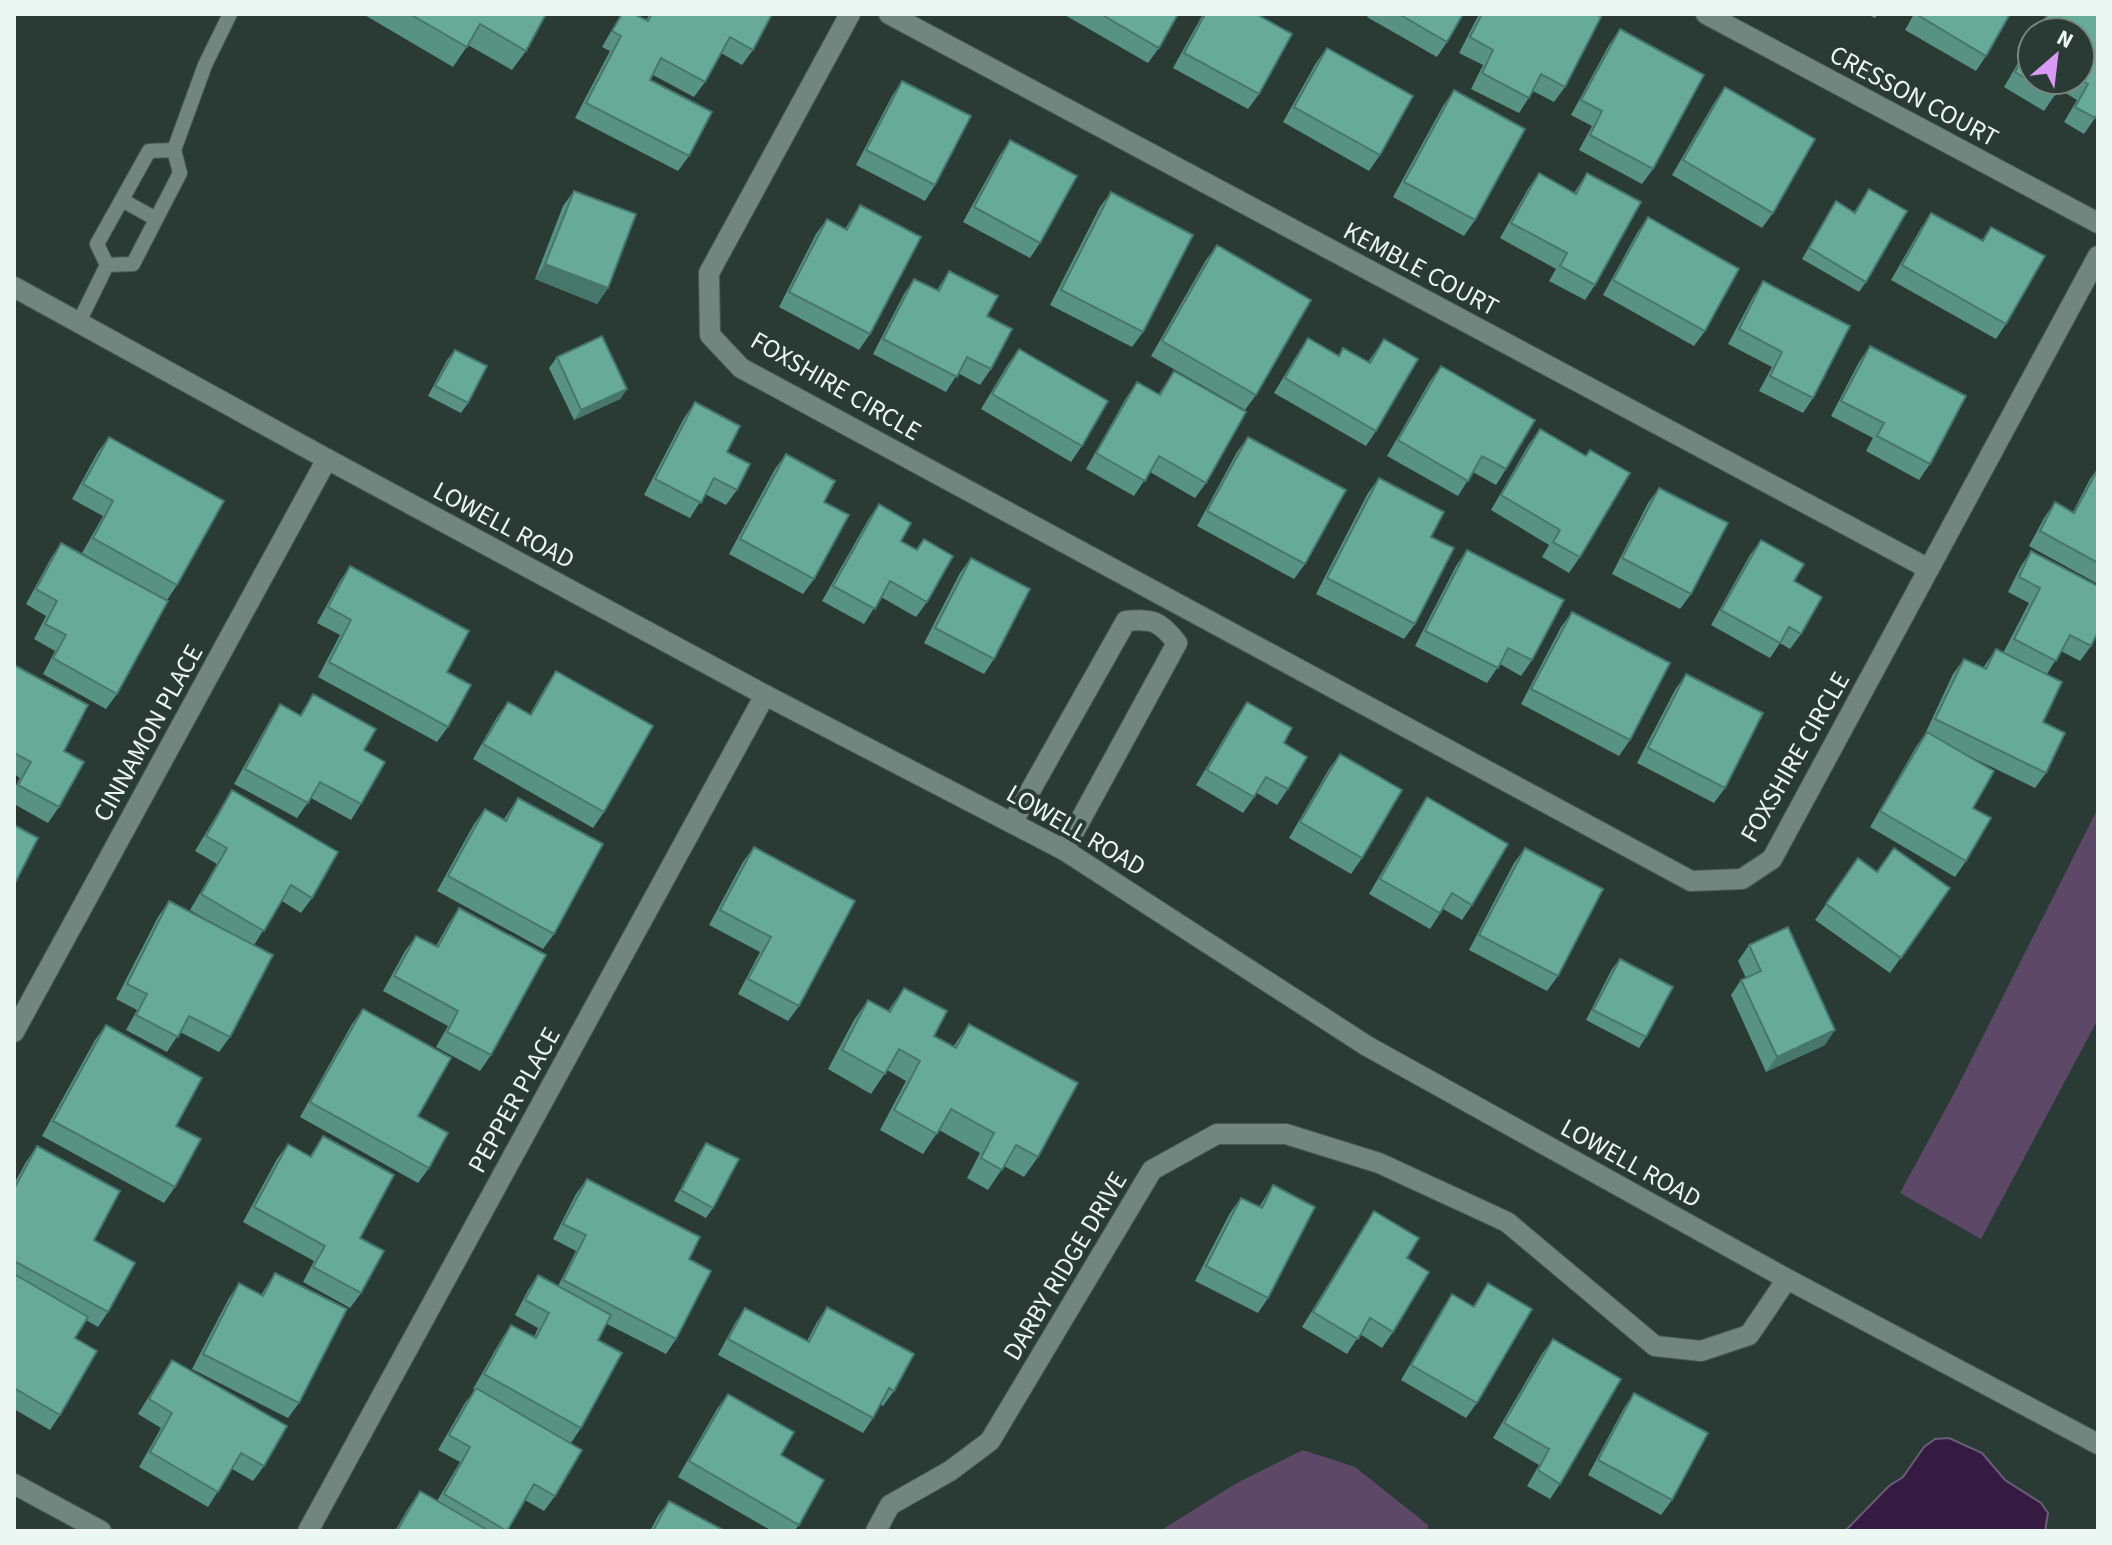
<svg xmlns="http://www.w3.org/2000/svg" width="2112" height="1545" font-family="'Source Sans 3',sans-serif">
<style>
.green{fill:#5d4967}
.water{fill:#351a41;stroke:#6c5c76;stroke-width:2}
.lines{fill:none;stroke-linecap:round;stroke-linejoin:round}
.lane-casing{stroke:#4b5954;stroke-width:16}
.street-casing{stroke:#4b5954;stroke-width:22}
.secondary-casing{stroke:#4b5954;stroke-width:22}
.lane{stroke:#72857e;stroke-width:14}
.street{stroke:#72857e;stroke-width:20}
.secondary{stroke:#72857e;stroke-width:20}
.wall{fill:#589282}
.shaded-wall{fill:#47776a}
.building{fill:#66aa97;stroke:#47776a;stroke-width:2}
.labels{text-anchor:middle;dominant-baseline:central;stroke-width:8;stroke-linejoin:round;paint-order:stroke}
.street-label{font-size:26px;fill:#ecf6f2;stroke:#2a3b36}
</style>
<rect width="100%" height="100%" fill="#2a3b36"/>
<path class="green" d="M2098,808V1019L1981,1239L1900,1193L1956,1090Z
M1303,1450L1355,1467L1428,1525V1531H1160L1235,1484Z"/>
<path class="water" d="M1949,1438L1982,1453L2005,1480L2041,1503L2048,1513L2045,1531H1845L1889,1486L1903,1477L1924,1447L1935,1439Z"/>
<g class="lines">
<g class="lane-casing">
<path id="lane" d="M122,200L156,219
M107,265L133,264L180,173L174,150L205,65L230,14
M107,265L97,244L149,151L174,150
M79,322L107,265"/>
</g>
<g class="street-casing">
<path id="street" d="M850,14L709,273L710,335L741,368L1691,881L1742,879L1772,859L2098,256
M889,14L1929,569
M1706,14L2098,223
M1012,823L1126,621C1153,618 1161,622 1177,643L1064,850
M14,1032L327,459
M14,1484L101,1531
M308,1531L765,695
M876,1531L890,1505L950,1471L990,1441L1152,1170L1217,1134H1286L1379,1163L1507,1222L1655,1346L1701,1351L1749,1335L1787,1279"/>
</g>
<g class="secondary-casing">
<path id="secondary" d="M14,287L327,459L765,695L1064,850L1367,1046L1787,1279L2098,1444"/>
</g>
<use href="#lane" class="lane"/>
<use href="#street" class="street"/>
<use href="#secondary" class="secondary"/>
</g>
<path class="wall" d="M363,14H546L526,51L512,70L468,45L453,67Z
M621,14H634L646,20L650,14H772L753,50L742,65L721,53L705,82L694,97L653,75L650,80L689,156L678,171L575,118L610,51L602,47Z
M1063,14H1178L1159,48L1148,63Z
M1203,14H1256L1259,94L1248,109L1173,68Z
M1369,14H1463L1447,42L1437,57L1367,17Z
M1479,14H1596L1565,87L1554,102L1533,91L1519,113L1471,89L1483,65L1459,53Z
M1867,14H1878L1875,18Z
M1914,14H2010L1986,56L1976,71L1905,30Z
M2047,14H2098L2095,118L2084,134L2064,122L2077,100L2059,89L2044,111L2004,87L2032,39V80H2080V32H2036Z
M1620,29L1653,169L1642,184L1579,150L1592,126L1571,115L1609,45Z
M1327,48L1380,155L1369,171L1283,122L1316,63Z
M902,81L935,185L925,201L856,165L892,96Z
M1725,87L1773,213L1762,228L1672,175L1714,103Z
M1454,90L1475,220L1464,236L1393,197L1443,106Z
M1010,140L1040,243L1030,258L963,222L1000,155Z
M1539,173L1574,193L1587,173L1595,285L1585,300L1549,281L1556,269L1500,238L1528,189Z
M1869,189L1866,282L1859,292L1802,259L1836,201L1854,212Z
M574,191L608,288L597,304L535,279L563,206Z
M1111,192L1143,332L1132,347L1050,305L1100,207Z
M860,205L870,334L859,350L779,307L816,234L827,219L845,229Z
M1931,213L1982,240L1991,227L2006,324L1996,339L1891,280L1921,228Z
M1648,217L1705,331L1694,346L1603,295L1637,233Z
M1217,245L1256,395L1245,410L1151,356L1206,260Z
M949,271L987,316L991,369L980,385L958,373L946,392L873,354L904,294L914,279L937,290Z
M1763,281L1813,398L1803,413L1759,391L1772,367L1728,344L1753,297Z
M1308,338L1338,355L1368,362L1384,339L1376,431L1366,446L1274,393L1298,353Z
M1870,346L1930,464L1919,480L1866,451L1873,438L1831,416L1859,362Z
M1019,349L1082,446L1071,462L981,409L1008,364Z
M455,350L468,403L461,413L428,396L447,360Z
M557,357L627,389L620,399L574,420L549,368Z
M1441,366L1506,469L1496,485L1473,472L1458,496L1387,456L1430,381Z
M1174,371L1206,483L1195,498L1150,472L1134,496L1086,469L1126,398L1137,382L1158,395Z
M695,402L727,452L737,490L726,505L705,494L690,518L644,495L684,418Z
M1540,429L1580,557L1569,573L1542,557L1549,545L1491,510L1529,444Z
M109,437L177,585L167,600L117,694L106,709L43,674L55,651L34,639L46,616L26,604L51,558L61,543L164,599L82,553L103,516L72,499L98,452Z
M1248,437L1305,564L1294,579L1197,526L1237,452Z
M786,454L824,502L814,579L803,594L729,554L775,469Z
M2098,468V584L2029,546L2044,518L2055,502L2073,512L2090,479Z
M1379,478L1431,537L1415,624L1404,639L1316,594L1368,493Z
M1659,488L1691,594L1680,609L1612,574L1648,503Z
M879,504L901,541L916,549L924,539L927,602L916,617L881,597L864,624L822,601L868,520Z
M1761,540L1801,634L1790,649L1780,643L1770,658L1711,625L1750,555Z
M1467,550L1532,660L1521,676L1500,664L1487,683L1415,646L1456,566Z
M2031,551L2091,646L2080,661L2061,651L2047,674L2043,722L2046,773L2035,788L1967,755L1973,808L1966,861L1955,877L1870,827L1916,747L1925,734L1953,674L1964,659L1983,668L1996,649L2003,653L2029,603L2008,592L2021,566Z
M971,558L994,659L984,674L924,643L960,573Z
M350,566L448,727L437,742L318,677L340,635L317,623L340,581Z
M1572,612L1630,740L1619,756L1521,704L1561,627Z
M14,665L64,751L59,807L48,823L14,804V789L20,778L14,774Z
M556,671L604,812L593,828L473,759L497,717L508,702L530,714L546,686Z
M1686,674L1725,788L1714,803L1637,763L1675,690Z
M313,694L364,750L361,804L351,820L311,798L297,818L234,784L270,720L280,704L300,715Z
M1247,702L1288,789L1277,805L1257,793L1243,813L1196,785L1236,718Z
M1340,754L1362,858L1351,874L1289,838L1329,769Z
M232,790L312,898L301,913L282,901L254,945L230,1037L219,1052L180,1032L167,1052L126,1030L137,1010L116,999L158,917L169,901L230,933L190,910L217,864L195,851L222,806Z
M1427,797L1472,905L1462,920L1443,909L1430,929L1369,894L1417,812Z
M518,798L554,934L543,949L437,891L474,824L485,809L504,819Z
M754,847L799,1006L788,1021L738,994L760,952L709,925L743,862Z
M1525,848L1558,976L1547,991L1469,950L1514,863Z
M1858,858L1877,872L1950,888L1890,973L1815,920Z
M459,908L491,1055L480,1071L436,1047L448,1026L383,991L405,951L416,936L436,946L449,923Z
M1749,945L1825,1045L1766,1072L1731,995L1741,980L1746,978L1738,961Z
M1620,959L1646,1037L1639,1048L1586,1020L1612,969Z
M904,988L934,1036L953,1047L969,1024L1038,1157L1024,1177L1004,1166L988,1190L967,1178L980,1153L939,1130L923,1154L880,1130L906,1081L887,1070L871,1094L828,1069L854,1020L868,1000L888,1011Z
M363,1009L418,1116L429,1168L418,1183L300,1117L352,1024Z
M106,1025L176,1126L175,1187L164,1203L42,1136L95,1040Z
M323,1136L360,1238L361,1293L350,1308L303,1282L314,1261L243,1222L277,1159L288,1144L310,1156Z
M706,1143L713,1208L706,1218L674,1201L699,1153Z
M37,1146L94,1240L108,1312L98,1327L86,1320L75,1338L60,1415L50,1430L14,1409V1184L26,1162Z
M587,1179L689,1259L676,1339L666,1354L607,1324L598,1340L581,1428L571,1443L555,1496L544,1511L525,1500L507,1531H395L409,1507L420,1491L437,1501L460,1462L438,1450L465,1403L475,1390L473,1389L501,1340L511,1325L534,1337L538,1328L515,1315L528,1290L538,1275L558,1286L576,1251L553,1239L576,1194Z
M1273,1185L1268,1298L1258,1313L1195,1281L1230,1213L1241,1198L1259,1207Z
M1374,1211L1407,1258L1393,1332L1382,1348L1360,1334L1347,1354L1302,1327L1364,1226Z
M275,1273L299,1403L288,1418L192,1369L229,1298L239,1283L261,1295Z
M1488,1283L1477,1403L1466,1418L1401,1380L1442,1309L1452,1294L1473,1306Z
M827,1307L894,1391L883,1406L880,1404L873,1418L863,1433L718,1355L735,1323L745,1308L807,1341L817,1322Z
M1553,1339L1560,1484L1550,1499L1527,1486L1539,1465L1493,1438L1542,1354Z
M172,1360L264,1466L253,1481L232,1469L208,1507L139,1467L161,1428L138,1414L162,1375Z
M1634,1393L1672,1500L1661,1515L1588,1475L1624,1408Z
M728,1394L781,1455L799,1525L794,1531H772L678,1477L717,1409Z
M669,1501L725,1531H650L658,1516Z"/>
<path class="shaded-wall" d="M545,264L608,288L597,304L535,279Z
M627,389L620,399L574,420L581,410Z
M1835,1030L1825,1045L1766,1072L1777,1057Z"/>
<path class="building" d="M410,14H546L526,51L480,24L467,47Z
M622,14H634L648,21L652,14H772L753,50L730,37L705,82L661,58L650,80L712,112L689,156L586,103L621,36L612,31Z
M1101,14H1178L1159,48Z
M1205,14H1256L1292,34L1259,94L1184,53Z
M1399,14H1463L1447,42Z
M1482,14H1596L1601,17L1565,87L1541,74L1529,98L1482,73L1493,50L1470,37Z
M1916,14H2010L1986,56Z
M2048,14H2098V113L2095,118L2075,107L2088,84L2080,80V32H2038Z
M1620,29L1704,75L1653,169L1590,135L1602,111L1581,100Z
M2032,42V80H2064L2055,95L2015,72Z
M1327,48L1413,96L1380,155L1294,107Z
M902,81L971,116L935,185L866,150Z
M1725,87L1815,139L1773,213L1683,160Z
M1454,90L1525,129L1475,220L1404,182Z
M1010,140L1077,176L1040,243L974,207Z
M1539,173L1576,194L1587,173L1641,202L1595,285L1560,266L1567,253L1511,223Z
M1869,189L1907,211L1866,282L1809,248L1836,201L1855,213Z
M574,191L636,214L608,288L545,264Z
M1111,192L1193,235L1143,332L1061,290Z
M860,205L921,237L870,334L789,292L827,219L847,230Z
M1931,213L1983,241L1991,227L2045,256L2006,324L1902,265Z
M1648,217L1739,269L1705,331L1613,280Z
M1217,245L1311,300L1256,395L1162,341Z
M949,271L998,296L987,316L1012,329L991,369L967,357L957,377L883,339L914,279L939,291Z
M1763,281L1850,326L1813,398L1770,376L1782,352L1739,329Z
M602,336L627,389L581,410L557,357Z
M1308,338L1339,356L1343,348L1370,363L1384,339L1418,359L1376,431L1285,378Z
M1870,346L1966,396L1930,464L1877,436L1884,423L1841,401Z
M1019,349L1108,401L1082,446L992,394Z
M455,350L487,366L468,403L435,386Z
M1441,366L1535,420L1506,469L1482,456L1468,481L1398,440Z
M1174,371L1246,412L1206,483L1159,456L1145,481L1096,453L1137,382L1160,395Z
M695,402L740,426L727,452L750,464L737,490L714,478L701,503L655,479Z
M1540,429L1586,456L1590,450L1630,473L1580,557L1553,542L1560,530L1501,495Z
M109,437L224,501L177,585L93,538L113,501L83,484Z
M1248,437L1346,490L1305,564L1207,511Z
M786,454L835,481L824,502L849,515L814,579L740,539Z
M2098,469V563L2040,531L2055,502L2074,513Z
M1379,478L1444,512L1431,537L1454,548L1415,624L1327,578Z
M1659,488L1728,523L1691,594L1622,558Z
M879,504L911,523L901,541L917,550L924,539L953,556L927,602L890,581L875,609L833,586Z
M1761,540L1804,564L1794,581L1822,597L1801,634L1789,627L1780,643L1721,610Z
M61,543L168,601L117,694L53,658L66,635L45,624L57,601L36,589Z
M1467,550L1564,600L1532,660L1508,648L1498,668L1425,631Z
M2031,551L2098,586V632L2091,646L2070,635L2056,661L2014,639L2040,588L2019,577Z
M971,558L1030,589L994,659L935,628Z
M350,566L469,631L447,672L471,685L448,727L329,662L351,620L328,607Z
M1572,612L1670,663L1630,740L1531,689Z
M1996,649L2062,682L2043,722L2065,733L2046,773L1935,719L1964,659L1986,669Z
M14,665L88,705L64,751L84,762L59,807L18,785L31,762L14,753Z
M556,671L653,726L604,812L483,744L508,702L531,715Z
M1686,674L1763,713L1725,788L1648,748Z
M313,694L376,729L364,750L385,762L361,804L320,782L308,803L245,769L280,704L301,716Z
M1247,702L1292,728L1284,743L1307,757L1288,789L1266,777L1254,797L1207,770Z
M1927,732L1994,771L1973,808L1991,818L1966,861L1880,811Z
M1340,754L1402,790L1362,858L1300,822Z
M232,790L338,852L312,898L291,885L264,931L201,894L227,848L206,836Z
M1427,797L1508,844L1472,905L1452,893L1440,913L1380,879Z
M518,798L603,844L554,934L448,876L485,809L506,821Z
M14,825L38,838L15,883L14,882Z
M754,847L855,901L799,1006L748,979L771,937L720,910Z
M1525,848L1603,889L1558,976L1479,935Z
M1894,848L1950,888L1901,958L1826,904L1858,858L1877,872Z
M169,901L273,955L230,1037L189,1016L178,1037L136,1015L147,994L127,984Z
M459,908L546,955L491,1055L447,1032L458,1011L394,976L416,936L438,947Z
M1788,927L1835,1030L1777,1057L1741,980L1761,971L1749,945Z
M1620,959L1673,987L1646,1037L1593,1010Z
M904,988L947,1011L934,1036L956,1048L969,1024L1078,1083L1038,1157L1016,1145L1002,1170L981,1158L994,1133L951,1109L937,1134L894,1110L920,1061L899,1049L885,1074L842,1050L868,1000L890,1012Z
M363,1009L451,1058L418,1116L448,1133L429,1168L310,1102Z
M106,1025L202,1078L176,1126L201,1139L175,1187L53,1121Z
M323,1136L394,1175L360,1238L384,1251L361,1293L313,1267L325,1246L254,1207L288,1144L311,1157Z
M706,1143L739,1159L713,1208L681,1190Z
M37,1146L120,1191L94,1240L135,1263L108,1312L14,1261V1189Z
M587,1179L700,1237L689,1259L711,1271L676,1339L563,1280L586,1235L563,1224Z
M1273,1185L1315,1207L1268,1298L1206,1266L1241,1198L1262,1208Z
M1374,1211L1419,1238L1407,1258L1429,1272L1393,1332L1370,1318L1358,1339L1313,1312Z
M275,1273L347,1309L299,1403L203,1354L239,1283L263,1296Z
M14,1274L88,1317L75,1338L97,1351L60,1415L14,1388Z
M538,1275L611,1315L598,1340L622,1353L581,1428L484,1374L511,1325L536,1338L549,1313L525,1300Z
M1488,1283L1532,1309L1477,1403L1411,1365L1452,1294L1474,1307Z
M827,1307L914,1354L894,1391L889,1388L873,1418L728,1339L745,1308L809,1342Z
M1553,1339L1621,1379L1560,1484L1538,1470L1549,1449L1504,1423Z
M172,1360L287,1426L264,1466L241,1453L218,1492L150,1452L172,1413L149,1399Z
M476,1388L582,1450L555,1496L534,1484L507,1531L444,1494L470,1447L449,1435Z
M1634,1393L1708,1433L1672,1500L1598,1460Z
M728,1394L794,1432L781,1455L824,1480L799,1525L689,1461Z
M420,1491L489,1531H397Z
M669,1501L725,1531H653Z"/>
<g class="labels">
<g class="street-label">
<text transform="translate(1914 96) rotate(28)">CRESSON COURT</text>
<text transform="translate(1421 269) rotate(28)">KEMBLE COURT</text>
<text transform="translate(836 386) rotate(30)">FOXSHIRE CIRCLE</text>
<text transform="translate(504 525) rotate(28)">LOWELL ROAD</text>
<text transform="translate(148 733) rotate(-61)">CINNAMON PLACE</text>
<text transform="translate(1795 757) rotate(-60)">FOXSHIRE CIRCLE</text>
<text transform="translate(1076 830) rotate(30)">LOWELL ROAD</text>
<text transform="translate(514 1100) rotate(-61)">PEPPER PLACE</text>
<text transform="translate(1631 1163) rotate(29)">LOWELL ROAD</text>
<text transform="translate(1065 1266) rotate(-59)">DARBY RIDGE DRIVE</text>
</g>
</g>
<rect width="2112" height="1545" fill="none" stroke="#ecf6f2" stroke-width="32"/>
<g transform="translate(2056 56) rotate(28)"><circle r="38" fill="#2a3b36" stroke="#788681" stroke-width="2"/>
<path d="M0-6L14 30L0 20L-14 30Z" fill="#d99af7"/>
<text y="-12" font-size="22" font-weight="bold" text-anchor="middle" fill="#ecf6f2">N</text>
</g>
</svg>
